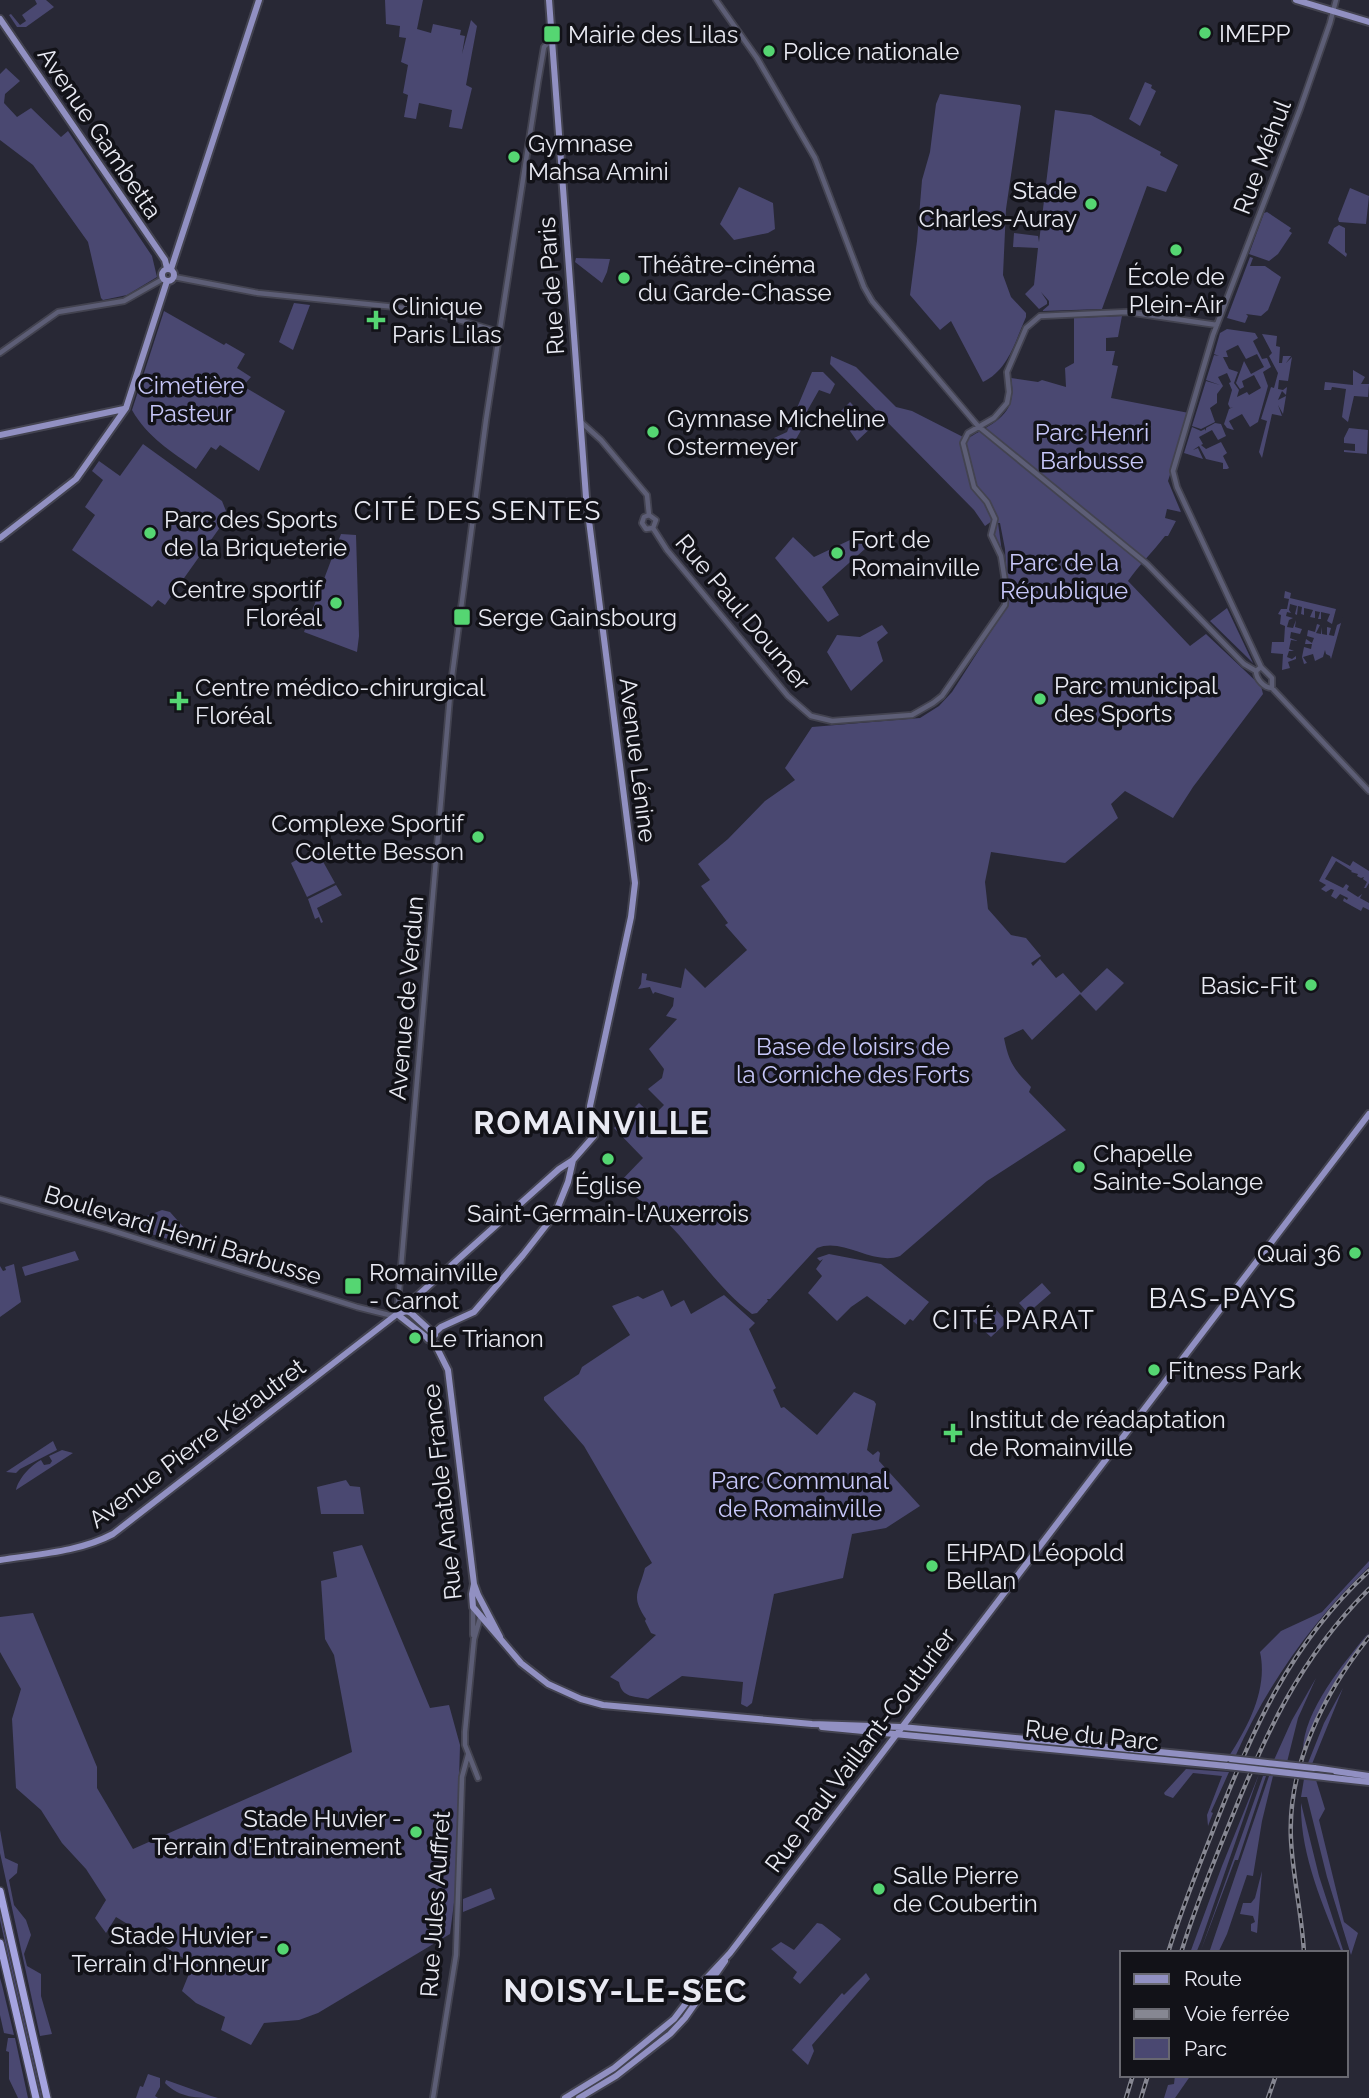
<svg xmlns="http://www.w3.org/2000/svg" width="1369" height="2098" font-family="Raleway,sans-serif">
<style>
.green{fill:#4a4871;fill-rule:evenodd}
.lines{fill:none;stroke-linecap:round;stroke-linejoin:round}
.minor-casing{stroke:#434350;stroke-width:8}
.major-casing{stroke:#434350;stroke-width:10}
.highway-casing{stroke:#434350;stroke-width:10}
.minor{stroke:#5d5e76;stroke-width:4.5}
.major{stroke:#9190c2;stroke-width:6}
.highway{stroke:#a5a4e0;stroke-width:7}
.rail-casing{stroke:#868792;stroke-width:4.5}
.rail{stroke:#121218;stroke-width:2;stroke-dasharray:5;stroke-linecap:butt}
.major-bridge-casing{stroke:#434350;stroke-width:10;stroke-linecap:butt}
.major-bridge{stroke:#9190c2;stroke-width:6}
.poi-dot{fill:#55d672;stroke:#121218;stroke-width:2.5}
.labels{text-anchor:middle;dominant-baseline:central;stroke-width:7;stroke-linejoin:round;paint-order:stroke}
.poi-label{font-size:24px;fill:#e9eaf3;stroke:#121218;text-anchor:start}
.street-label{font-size:24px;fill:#e9eaf3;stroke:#121218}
.park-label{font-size:24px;fill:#c7c7f9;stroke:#121218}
.neighbourhood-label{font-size:26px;letter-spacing:2px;fill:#e9eaf3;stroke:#121218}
.quarter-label{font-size:28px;letter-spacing:2px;fill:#e9eaf3;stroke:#121218}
.district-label{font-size:32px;font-weight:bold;letter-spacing:2px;fill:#e9eaf3;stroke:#121218}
</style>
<rect width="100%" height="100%" fill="#282835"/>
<path class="green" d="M35,0H46L54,7L26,27H17L9,15L11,14L20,25L26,21L22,15L37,4Z
M385,0H423L417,29L431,33L433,24L461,30L460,35L465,36L462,54L471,20L477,26L466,85L472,88L462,129L449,127L452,110L419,103L416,119L404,117L408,95L403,93L408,65L401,62L406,38L399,37L400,26L386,24Z
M6,68L20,81L5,94L4,103L17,117L31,108L61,137L68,131L152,256L157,277L127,295L103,300L101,298L88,242L33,165L0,140V74Z
M1145,82L1152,85L1151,88L1156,91L1140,126L1129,119Z
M940,94L1020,105L1021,107L1006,209L1003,275L1011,297L1026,313V317C1015,342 1008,370 983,382L951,321L940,330L910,295L917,241L922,180L930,152L936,104Z
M1055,110L1091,115L1161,152L1160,155L1178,165L1166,192L1147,186L1102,309L1042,311L1049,305V301L1041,292L1047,301V304L1039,309L1025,294L1034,285L1038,248L1013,247L1014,233L1038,236L1039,242Z
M739,187L773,203L775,229L768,233L734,240L720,224Z
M1350,188L1369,196L1366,224L1339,222L1338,219Z
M1267,212L1291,228L1289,231L1292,233L1278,254L1269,261L1249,254L1264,213Z
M1339,225L1345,228V252L1347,254L1346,257L1328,243L1334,228Z
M1250,257L1253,258L1250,266H1265L1281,277L1268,310L1261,316L1246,314L1248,316L1245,323L1227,318Z
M576,258L610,259L607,272L602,283L575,262Z
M294,303L310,305L293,350L279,342Z
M164,311L224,345L226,343L245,354L237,368L251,377L243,386L285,411L259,471L220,445L216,450L211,447L196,469C172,452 147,437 132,410Z
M1122,316L1118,337L1106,338V351H1115L1112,365L1118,366L1111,398L1189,413L1168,481L1181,512L1167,509L1165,518L1176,521L1168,536H1165C1153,552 1139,565 1128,581L1190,646L1206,634L1261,686L1263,694L1193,787L1173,818L1125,791L1111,804L1118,818L1065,863L991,852L985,882L988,909L1011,935L1026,938L1041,956L1031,963L1033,966L1040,959L1056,978L1063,973L1081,993L1107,968L1124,983L1096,1011L1080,994L1032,1040L1023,1029L1004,1038C1009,1063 1014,1069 1031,1087L1029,1092L1066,1130L987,1181L900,1256C873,1266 843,1237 817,1248L770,1299H767L768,1301L757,1313L752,1314C723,1292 702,1262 679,1235C661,1214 638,1199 618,1184L643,1158L614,1128L639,1103L653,1116L664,1105L648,1089L662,1078L664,1069L649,1049L677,1019L666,1016L673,1006L674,998L655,992L653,994L650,987L638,989L641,984L642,973L647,974L646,980L681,988L685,968L705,988L747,950L725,925L728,923L701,886L710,880L698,864L728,839L765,801L795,780L785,768L812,727L920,718L939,706L952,692L1008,605L1005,549L1000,523H998L1002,552L993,535L997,522L992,521L985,526L974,510L830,364L831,356L856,367L896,407L912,411L967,439C995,422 1018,415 1011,378L1038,382L1042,380L1066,387L1065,368L1074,363V318Z
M1227,329L1255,333L1258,338L1253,341L1262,359L1267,358L1271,367L1263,372L1268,386L1258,422L1250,427L1242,414L1229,421L1234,430L1227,428L1224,424L1229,409L1233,407L1230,408L1228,404L1232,390L1229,383L1231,382L1227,373L1218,377L1223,386L1217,394V403L1210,408L1215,422L1201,429L1192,426L1206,381L1220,385L1206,380L1214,355L1219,356L1214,354L1220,333ZM1238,345L1246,359L1257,354L1264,367L1251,374L1244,361L1236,383L1240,389L1244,387L1242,381L1254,375L1261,388L1249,395L1247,392L1237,397L1239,390L1234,383L1238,372L1229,369L1223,357H1228L1226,351Z
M1262,334L1277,336L1276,346L1280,347L1279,363H1282L1283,356H1291L1286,363L1292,357L1288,381L1279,380L1278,389L1283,390L1287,387L1286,395L1282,391L1278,400L1286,396L1283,414L1278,405L1282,416L1272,414L1262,458L1259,452L1267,421L1261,419L1271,387L1274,388L1278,373L1269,356L1272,353Z
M1353,370L1365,377L1361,384H1369L1368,397L1354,396L1348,422L1342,417L1346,389L1332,387L1331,390H1324L1325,382L1353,385Z
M812,372H823L835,384L830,394L819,390L806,413L809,416L795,441L783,448L785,456L782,457L774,438L787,432Z
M850,402L873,426L857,441L838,414Z
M1215,423L1221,424L1226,436L1218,440L1212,430L1199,437L1203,444L1201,445L1206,449L1221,442L1227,453L1223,456L1229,468L1227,469H1223V463L1206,459L1199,446L1193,450L1198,448L1203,459L1184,453L1192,427L1201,431L1205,429L1206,431V428Z
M1349,428L1368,430L1367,454L1344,452V450L1355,451V444L1344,443V438Z
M143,444L222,501L228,516L165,605L158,600L152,607L72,550L95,515L85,507L103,480L92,471L99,461L120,476Z
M860,531L866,548L822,587L839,615L828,622L775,558L793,537L814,557L850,540Z
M341,534L356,535L359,636L357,652L304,632Z
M1285,591L1291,593L1290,598L1336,609L1332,624L1327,621L1330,614L1321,612V619H1318L1320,612L1315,611V618L1310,617L1313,610L1304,608V615L1301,614L1302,607L1298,606L1297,615L1295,614L1297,606L1290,604L1289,610L1291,613L1287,612L1286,616L1293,618L1289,620L1287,627L1293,628L1296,620L1295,627L1302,629L1300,634L1291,632L1290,638L1298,641L1291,640L1289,649L1294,651H1289L1287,657L1292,659L1296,656V659L1288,662L1290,668L1282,670L1283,654L1271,653L1272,642H1284L1285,626L1280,624L1281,615L1278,614L1281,609H1287L1289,599L1284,598Z
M1227,608L1253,663L1210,621Z
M1343,616L1331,659L1330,656L1326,654L1325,650L1323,657L1315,661L1313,654L1303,657L1307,663L1304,664L1302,657L1304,647L1311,649L1312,644H1305L1306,639L1312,643L1314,638L1307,636L1308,630L1315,632L1317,624L1320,625L1316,633L1321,634L1322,627V634L1327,635V627L1331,628L1329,635L1334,636L1337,625L1341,623Z
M882,625L888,633L877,642L883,661L851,691L827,652L837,635L860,637Z
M316,849L335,883L307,897L291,863Z
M1332,856L1350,866L1353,861L1369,871V883L1366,888H1364L1367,882L1363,879L1364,877L1361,878L1357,876L1358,874L1351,872L1352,871L1336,861L1325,879L1343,888L1346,884L1349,886L1347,890L1358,897L1362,894L1360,898L1369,903V910L1363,907L1361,911L1343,901L1344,898L1347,900L1348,898L1340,894L1336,899L1331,896L1334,890L1331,889L1326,892L1321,889L1326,885L1319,881Z
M336,885L342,895L317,908L323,922L321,923L319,917L315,919L308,899Z
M162,1210L170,1212L194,1239L190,1246L129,1227V1223Z
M75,1251L79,1260L25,1276L22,1267Z
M829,1254L881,1264L929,1302L913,1321L910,1319L905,1325L867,1296L851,1307L837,1321L808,1293L822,1276L816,1269L823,1259L820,1261L817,1258Z
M14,1264L21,1302L0,1317V1266L3,1271L6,1270L5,1267Z
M1042,1283L1051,1293L1028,1313L1019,1303Z
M663,1290L671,1307L684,1300L691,1314L724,1295L755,1323L749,1329L776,1388L773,1390L781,1408L784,1407L817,1435L854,1392L874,1401L876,1404L867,1450L873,1455L878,1451L880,1453L879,1461L920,1506L886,1528L852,1534L843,1578L774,1594L752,1703L747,1707L741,1704L743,1682L682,1676L648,1699C634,1696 622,1698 619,1682L610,1677L656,1635L651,1633L645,1621L646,1619C630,1595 639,1593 645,1568L652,1563L584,1446L544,1400V1397L579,1374L582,1367L630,1335L612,1306L638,1296L643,1299Z
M992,1305L1007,1322L991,1337L973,1321Z
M53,1441L57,1450L20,1469L16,1473L6,1472Z
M62,1450L73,1453L16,1490C18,1479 31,1465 41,1460L44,1465L50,1464L52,1461L49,1456Z
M346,1480L350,1486L360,1487L364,1514H321L317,1487Z
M362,1545L430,1708L449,1705L460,1745L456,1887L450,1934L318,2013L299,2020L264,2023L251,2045L221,2030L225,2017L196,2003L182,1991L193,1964L116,1917L106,1933L95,1918L106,1900L86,1869L62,1843L41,1810L16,1788L12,1719L21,1689L0,1652V1617L33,1613L97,1767V1788L133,1849L352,1752L334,1655L325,1639L321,1581L337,1577L333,1552Z
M1369,1561V1567C1312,1621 1267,1685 1235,1757L1229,1756C1249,1725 1268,1688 1260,1652L1281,1631L1322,1612Z
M1369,1632L1339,1677L1323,1706L1303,1753C1302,1712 1344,1663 1369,1632Z
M1316,1678L1298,1718L1287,1762L1274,1760L1292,1720Z
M1343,1688L1312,1764L1308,1763L1324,1723Z
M1186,1769L1229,1772L1211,1812L1213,1813L1208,1826L1207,1815L1222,1776L1193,1773L1173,1798L1165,1795L1164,1793Z
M1259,1774L1201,1941L1196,1953H1190L1222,1866Z
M1263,1776H1266L1238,1860H1235L1201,1950Z
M1269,1776H1273L1262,1821L1253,1876L1247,1875L1227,1934L1218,1953H1209Z
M1304,1779L1316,1780L1325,1809L1319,1820L1344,1922L1358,1933L1351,1955L1327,1877L1307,1797H1301Z
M1301,1803L1319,1876L1344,1953H1342C1323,1905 1300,1855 1301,1803Z
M0,1830L5,1858L18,1864L17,1873L9,1880L14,1905L26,1920L31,1935L24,1954L27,1966L41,1974V1996L52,2034L40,2036L0,1853Z
M1262,1871L1257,1933L1251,1931V1924L1255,1922L1253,1916L1240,1914L1243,1903H1251L1255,1898Z
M491,1888L495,1899L463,1912V1899Z
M0,1911L3,1927L42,2098H40L0,1920Z
M817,1923L822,1924L841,1939L800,1984L793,1978L797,1972L771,1949L781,1942L794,1950Z
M866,1973L870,1979L812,2045L814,2051L808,2065L792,2050L842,1993L844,1995Z
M0,1978L2,1985L14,2035L4,2033L0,2015Z
M8,2038H15L28,2098H18L9,2079V2052L6,2051Z
M148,2074L160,2078V2087L155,2096L158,2098H136L140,2086L143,2087Z
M1175,2075H1191L1175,2098H1164L1168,2085L1174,2084Z
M166,2080L211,2096L218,2098C196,2098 180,2098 165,2083Z"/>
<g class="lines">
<g class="minor-casing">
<path id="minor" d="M716,0L757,58L815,158L864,287L872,301L978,426L1147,564L1244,664L1256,671
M174,277L258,293L425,310L499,332
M0,353L58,312L124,301L163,279
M581,422L601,440L647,495L649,515
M649,515L644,517L642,523L646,529L653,528
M649,515L656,520L653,528
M653,528L667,550L788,696L811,716L832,721L912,715L933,703L942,696L1005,605L1006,588L1001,556L991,535L995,519L987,502L974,487L963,443L968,433L994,418L1007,403L1009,392L1007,372L1026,328L1040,316L1127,312L1217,325
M1261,667L1177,487L1173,471L1213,335L1300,109L1330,23L1336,0
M1261,667L1272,678V688C1264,688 1256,679 1256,671Z
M1272,688L1369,791
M0,1199L107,1229L357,1307L389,1315L397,1314L451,684L486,420L538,82L544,47L552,39
M473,1635V1609
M478,1778L465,1745V1732L474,1639L481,1615
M433,2098L456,1955L462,1777L468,1755"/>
</g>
<g class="major-casing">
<path id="major" d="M1296,0L1369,22
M0,19L165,260L167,268
M162 275a6 6 0 1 1 12 0a6 6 0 1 1-12 0Z
M171,269L259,0
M0,435L124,409
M0,538L76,479L126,408L167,281
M399,1313L407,1311L411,1313L435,1335
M397,1314L435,1344L448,1370L474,1584L472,1594L473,1607L521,1663L548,1684L581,1699L603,1705L812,1724L902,1727L1231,1759
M428,1339L441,1327L474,1312L523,1255L555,1214L568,1182L573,1160
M0,1560C38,1554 79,1552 113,1534L397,1314L559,1169L573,1160L594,1136L590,1106L631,917L635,883L586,497L549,0
M474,1584L478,1595L500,1637
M822,1727L1227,1766
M1314,1768L1369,1776
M1333,1778L1369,1782
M565,2098L614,2068L674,2019L700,1985L730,1953L1369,1114
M579,2098L616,2076L670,2034L685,2018L725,1961"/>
</g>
<g class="highway-casing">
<path id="highway" d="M0,1891L47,2098
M0,1943L36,2098"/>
</g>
<use href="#minor" class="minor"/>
<use href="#major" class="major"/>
<use href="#highway" class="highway"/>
<g class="rail-casing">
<path id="rail" d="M1168,1953C1181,1910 1198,1869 1214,1828C1252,1730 1290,1644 1369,1571
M1181,1953C1194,1910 1211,1869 1228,1827C1264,1737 1299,1658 1369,1589
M1304,1953C1302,1915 1293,1878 1291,1840C1287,1767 1324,1693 1369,1637
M1126,2098L1133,2075
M1141,2098L1148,2075
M1268,2098L1276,2075"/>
</g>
<use href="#rail" class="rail"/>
<g class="major-bridge-casing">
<path id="major-bridge" d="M1231,1759L1314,1768
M1227,1766L1333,1778"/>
</g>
<use href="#major-bridge" class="major-bridge"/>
</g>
<g class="poi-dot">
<circle cx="1205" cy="33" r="7"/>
<rect x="543" y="25" width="18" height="18" rx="3.5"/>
<circle cx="769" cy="51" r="7"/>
<circle cx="514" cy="157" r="7"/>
<circle cx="1091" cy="204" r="7"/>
<circle cx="1176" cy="250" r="7"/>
<circle cx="624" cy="278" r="7"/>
<path d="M372.5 309.5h7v7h7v7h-7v7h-7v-7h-7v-7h7z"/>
<circle cx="653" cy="432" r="7"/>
<circle cx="150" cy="533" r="7"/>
<circle cx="837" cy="553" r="7"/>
<circle cx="336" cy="603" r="7"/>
<rect x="453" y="608" width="18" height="18" rx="3.5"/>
<circle cx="1040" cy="699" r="7"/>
<path d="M175.5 690.5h7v7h7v7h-7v7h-7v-7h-7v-7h7z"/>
<circle cx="478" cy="837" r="7"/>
<circle cx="1311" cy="985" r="7"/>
<circle cx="608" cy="1159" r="7"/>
<circle cx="1079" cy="1167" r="7"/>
<circle cx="1355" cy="1253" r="7"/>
<rect x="344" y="1277" width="18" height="18" rx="3.5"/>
<circle cx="415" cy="1338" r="7"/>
<circle cx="1154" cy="1370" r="7"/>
<path d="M949.5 1422.5h7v7h7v7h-7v7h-7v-7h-7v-7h7z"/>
<circle cx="932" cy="1566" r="7"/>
<circle cx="416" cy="1832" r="7"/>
<circle cx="879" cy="1889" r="7"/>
<circle cx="283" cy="1949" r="7"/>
</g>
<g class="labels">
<g class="poi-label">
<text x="1219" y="33">IMEPP</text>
<text x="568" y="34">Mairie des Lilas</text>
<text x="783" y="51">Police nationale</text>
<text x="528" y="143">Gymnase<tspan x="528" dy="28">Mahsa Amini</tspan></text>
<text x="1077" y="190" text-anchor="end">Stade<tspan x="1077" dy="28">Charles-Auray</tspan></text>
<text x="638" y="264">Théâtre-cinéma<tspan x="638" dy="28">du Garde-Chasse</tspan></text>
<text x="1176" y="276" text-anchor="middle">École de<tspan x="1176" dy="28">Plein-Air</tspan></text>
<text x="392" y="306">Clinique<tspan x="392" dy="28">Paris Lilas</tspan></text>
<text x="667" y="418">Gymnase Micheline<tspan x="667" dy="28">Ostermeyer</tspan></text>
<text x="164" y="519">Parc des Sports<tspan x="164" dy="28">de la Briqueterie</tspan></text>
<text x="851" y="539">Fort de<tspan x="851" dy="28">Romainville</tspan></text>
<text x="322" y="589" text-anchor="end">Centre sportif<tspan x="322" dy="28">Floréal</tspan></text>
<text x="478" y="617">Serge Gainsbourg</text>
<text x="1054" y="685">Parc municipal<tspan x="1054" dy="28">des Sports</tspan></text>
<text x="195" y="687">Centre médico-chirurgical<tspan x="195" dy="28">Floréal</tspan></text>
<text x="464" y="823" text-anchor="end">Complexe Sportif<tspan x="464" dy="28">Colette Besson</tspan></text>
<text x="1297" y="985" text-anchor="end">Basic-Fit</text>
<text x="1093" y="1153">Chapelle<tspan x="1093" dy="28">Sainte-Solange</tspan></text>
<text x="608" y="1185" text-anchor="middle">Église<tspan x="608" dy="28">Saint-Germain-l'Auxerrois</tspan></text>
<text x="1341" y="1253" text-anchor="end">Quai 36</text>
<text x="369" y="1272">Romainville<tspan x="369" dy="28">- Carnot</tspan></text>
<text x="429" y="1338">Le Trianon</text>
<text x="1168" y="1370">Fitness Park</text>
<text x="969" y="1419">Institut de réadaptation<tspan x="969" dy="28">de Romainville</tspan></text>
<text x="946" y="1552">EHPAD Léopold<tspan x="946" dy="28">Bellan</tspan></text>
<text x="402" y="1818" text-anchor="end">Stade Huvier -<tspan x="402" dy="28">Terrain d'Entrainement</tspan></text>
<text x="893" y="1875">Salle Pierre<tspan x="893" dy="28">de Coubertin</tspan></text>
<text x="269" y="1935" text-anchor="end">Stade Huvier -<tspan x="269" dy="28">Terrain d'Honneur</tspan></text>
</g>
<g class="street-label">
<text transform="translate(100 133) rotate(56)">Avenue Gambetta</text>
<text transform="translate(1262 157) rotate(-69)">Rue Méhul</text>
<text transform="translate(551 286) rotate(-94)">Rue de Paris</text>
<text transform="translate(743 612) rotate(50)">Rue Paul Doumer</text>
<text transform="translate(638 760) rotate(83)">Avenue Lénine</text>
<text transform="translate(406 998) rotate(-85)">Avenue de Verdun</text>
<text transform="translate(183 1235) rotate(17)">Boulevard Henri Barbusse</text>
<text transform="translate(197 1443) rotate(-37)">Avenue Pierre Kérautret</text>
<text transform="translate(442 1492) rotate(-96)">Rue Anatole France</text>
<text transform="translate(1092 1735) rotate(6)">Rue du Parc</text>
<text transform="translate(860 1750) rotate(-53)">Rue Paul Vaillant-Couturier</text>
<text transform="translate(435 1904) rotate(-86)">Rue Jules Auffret</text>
</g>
<g class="park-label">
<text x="191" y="385">Cimetière<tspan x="191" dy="28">Pasteur</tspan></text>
<text x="1092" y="432">Parc Henri<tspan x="1092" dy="28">Barbusse</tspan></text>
<text x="1064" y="562">Parc de la<tspan x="1064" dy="28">République</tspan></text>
<text x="853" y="1046">Base de loisirs de<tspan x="853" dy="28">la Corniche des Forts</tspan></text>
<text x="800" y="1480">Parc Communal<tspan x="800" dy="28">de Romainville</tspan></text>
</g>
<g class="neighbourhood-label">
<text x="478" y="511">CITÉ DES SENTES</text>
<text x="1014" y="1320">CITÉ PARAT</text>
</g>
<g class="quarter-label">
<text x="1223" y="1298">BAS-PAYS</text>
</g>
<g class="district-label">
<text x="592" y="1122">ROMAINVILLE</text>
<text x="626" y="1990">NOISY-LE-SEC</text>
</g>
</g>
<rect x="1120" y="1951" width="228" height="126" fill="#121218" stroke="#686870" stroke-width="2"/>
<rect x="1134" y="1974" width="35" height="10" fill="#9190c2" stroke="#686870" stroke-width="2"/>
<text x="1184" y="1986" font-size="21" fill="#e9eaf3">Route</text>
<rect x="1134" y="2009" width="35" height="10" fill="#868792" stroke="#686870" stroke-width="2"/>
<text x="1184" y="2021" font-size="21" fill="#e9eaf3">Voie ferrée</text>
<rect x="1134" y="2038" width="35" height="21" fill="#4a4871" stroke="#686870" stroke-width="2"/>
<text x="1184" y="2056" font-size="21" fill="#e9eaf3">Parc</text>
</svg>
